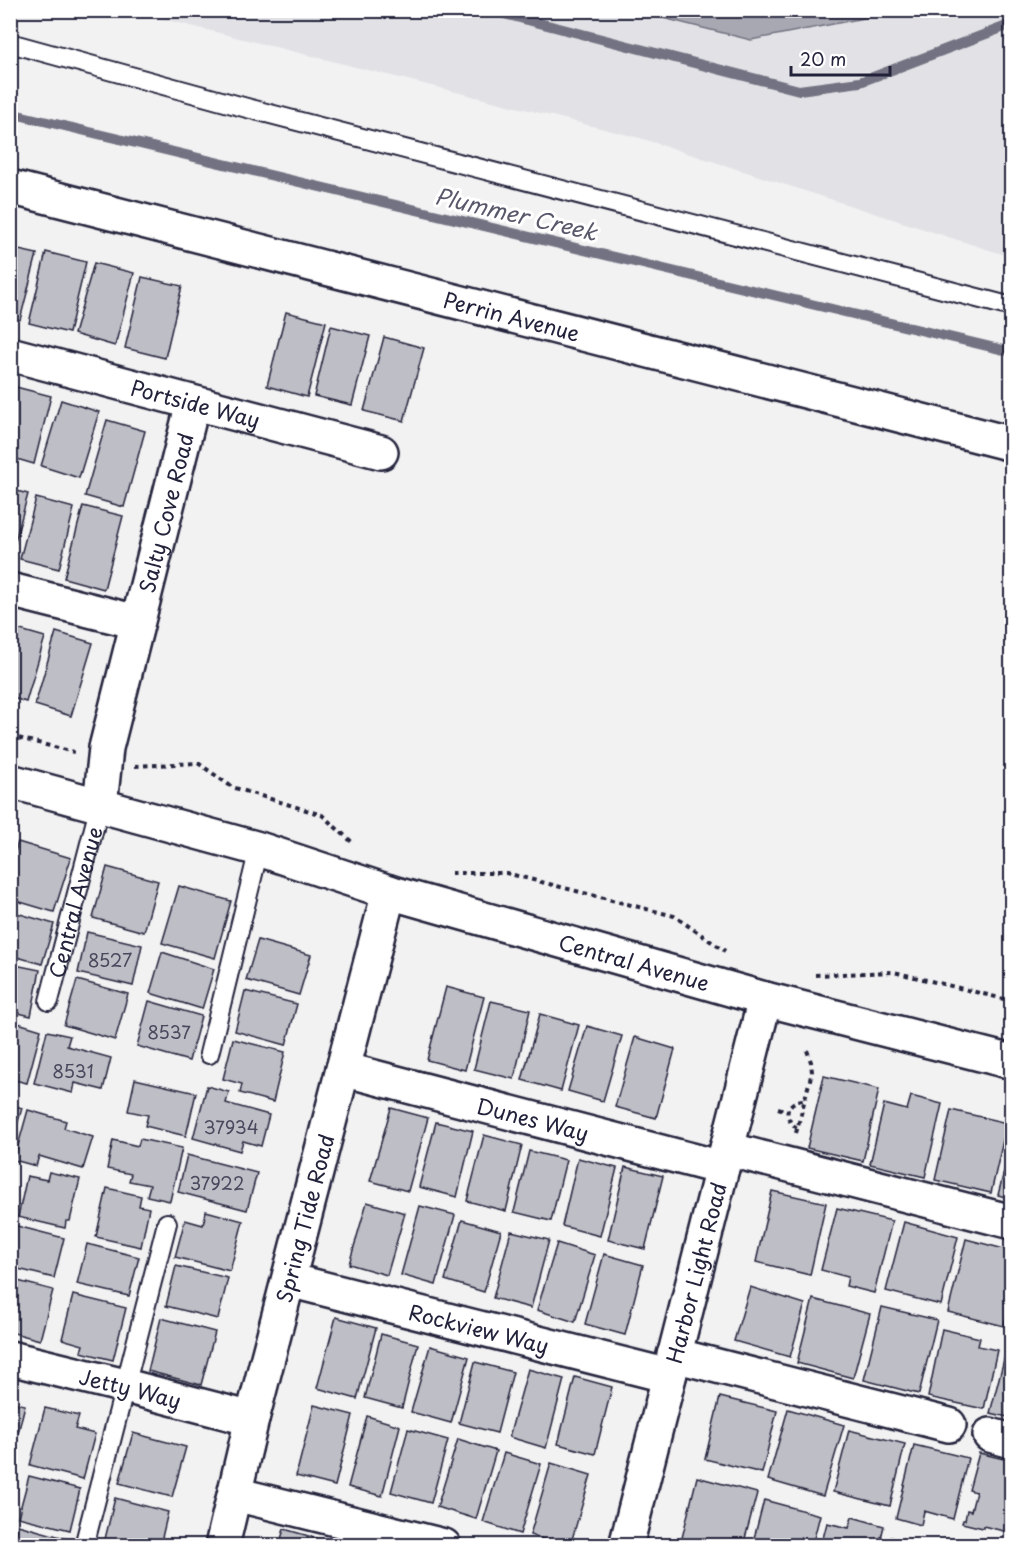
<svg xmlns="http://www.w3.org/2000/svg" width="1022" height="1556" font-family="'Playpen Sans',sans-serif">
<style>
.built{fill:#e2e2e6}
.water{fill:#a8a8b2;stroke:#727282;stroke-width:1.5}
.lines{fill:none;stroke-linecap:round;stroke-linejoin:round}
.stream{stroke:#727282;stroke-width:10}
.building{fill:#bebec6;stroke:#22223b;stroke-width:1.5}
.service-casing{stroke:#22223b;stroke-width:22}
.minor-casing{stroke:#22223b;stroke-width:38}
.path{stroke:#22223b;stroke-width:4;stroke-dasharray:4.5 4.5;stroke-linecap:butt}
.service{stroke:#fff;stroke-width:18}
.minor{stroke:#fff;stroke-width:33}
.labels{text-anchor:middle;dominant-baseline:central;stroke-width:6;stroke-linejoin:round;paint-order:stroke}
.number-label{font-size:18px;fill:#49495e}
.street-label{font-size:21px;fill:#22223b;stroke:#fff}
.water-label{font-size:22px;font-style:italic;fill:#58586b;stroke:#fff}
</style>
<rect width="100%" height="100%" fill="#f2f2f3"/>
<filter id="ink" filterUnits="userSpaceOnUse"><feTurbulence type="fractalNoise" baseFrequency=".0167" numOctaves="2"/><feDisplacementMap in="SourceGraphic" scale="12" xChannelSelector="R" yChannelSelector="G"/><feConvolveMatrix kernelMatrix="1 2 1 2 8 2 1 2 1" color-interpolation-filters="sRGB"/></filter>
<g filter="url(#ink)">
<path class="built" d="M131,11H1011V257L640,138Z"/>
<path class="water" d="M635,11H900L751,40Z"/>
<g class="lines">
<path class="stream" d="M489,10L799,90L860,82L1012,24
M10,113L1012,352"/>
</g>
<path class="building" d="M10,248L37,254L20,320L10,318Z
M46,252L86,262L69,333L29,323Z
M94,263L134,273L115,346L74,334Z
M142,277L182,286L165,358L125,348Z
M286,312L326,322L307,397L267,386Z
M331,326L370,336L352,405L314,396Z
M384,337L424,348L404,421L364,411Z
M12,386L51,396L34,464L10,457V393Z
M61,400L99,412L79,478L41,466Z
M107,420L145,431L124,507L85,496Z
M10,489L28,494L10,560Z
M36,498L74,508L59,569L20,559Z
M83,506L123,516L104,589L64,578Z
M10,627L45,637L26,702L10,697Z
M56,632L93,643L71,716L35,705Z
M18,842L71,858L54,912L10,899V867Z
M107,867L158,881L144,932L93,918Z
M179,886L231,901L215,958L162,943Z
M10,911L54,924L42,964L10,955Z
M87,932L142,945L133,986L78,973Z
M258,940L311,955L299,995L246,980Z
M162,952L214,969L202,1009L150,993Z
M10,964L40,970L31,1016L10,1011Z
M77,980L128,994L115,1040L64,1025Z
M446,987L484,997L465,1070L427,1060Z
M245,991L297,1004L286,1045L235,1031Z
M149,1001L201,1016L189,1061L137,1046Z
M491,1001L530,1010L514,1079L474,1069Z
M540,1014L579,1025L561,1091L522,1080Z
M18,1023L41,1030L27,1083L10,1079V1030L15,1032Z
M587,1026L622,1036L603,1101L568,1091Z
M47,1031L70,1036L67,1046L111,1058L103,1090L75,1083L73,1093L34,1083Z
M635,1037L675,1049L656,1118L615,1107Z
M233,1039L285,1052L273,1102L240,1093L242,1084L223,1079Z
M824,1076L879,1089L863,1161L807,1148Z
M135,1079L196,1093L186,1136L145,1126L148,1115L128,1111Z
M207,1086L229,1092L226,1103L269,1115L261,1146L243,1141L240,1151L193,1138Z
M911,1096L942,1104L925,1177L870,1164L884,1104L907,1110Z
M10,1104L22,1108L10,1150Z
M391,1108L428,1118L408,1191L370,1181Z
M28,1110L66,1121L64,1128L93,1137L83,1169L39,1156L36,1166L14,1160Z
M951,1110L1007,1123L991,1193L935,1180Z
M436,1122L473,1131L457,1197L419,1187Z
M484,1135L522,1145L506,1211L467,1201Z
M140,1139L182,1148L170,1201L147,1196L150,1185L129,1181L131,1174L107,1169L113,1140L138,1146Z
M1012,1140V1199L998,1195Z
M529,1151L566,1160L551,1221L514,1212Z
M187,1155L257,1173L247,1210L178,1192Z
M578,1158L617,1168L600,1236L562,1226Z
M625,1167L663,1176L645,1249L608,1240Z
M49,1172L80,1179L70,1221H66L65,1228L18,1217L27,1176L47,1180Z
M107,1188L141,1196L139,1206L149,1208L141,1247L96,1237Z
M772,1191L826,1203L810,1275L756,1262Z
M367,1202L405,1213L387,1275L349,1264Z
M420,1206L455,1215L436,1285L401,1275Z
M837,1208L892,1221L874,1293L846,1286L848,1277L821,1270Z
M206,1211L243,1221L230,1271L175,1257L185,1220L203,1225Z
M462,1220L501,1231L484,1292L445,1280Z
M904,1222L958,1237L941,1305L886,1291Z
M13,1225L64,1238L54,1278L10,1267V1236Z
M511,1231L549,1240L531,1308L493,1298Z
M966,1239L1012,1251V1294L1004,1326L948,1312Z
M557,1243L595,1255L575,1322L537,1310Z
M87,1244L139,1257L129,1296L77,1284Z
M604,1254L643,1265L625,1335L585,1324Z
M176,1266L228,1278L218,1319L166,1306Z
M10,1279L53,1290L40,1340L10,1332Z
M750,1287L805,1304L790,1357L734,1341Z
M73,1295L126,1308L113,1360L81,1352L83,1345L62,1339Z
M813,1299L870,1314L853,1378L797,1363Z
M882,1307L937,1320L919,1394L864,1380Z
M336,1317L376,1328L357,1399L317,1388Z
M161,1318L215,1332L201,1385L148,1371Z
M942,1329L980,1338L978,1346L997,1350L984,1409L928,1397Z
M381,1334L418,1344L402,1408L365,1398Z
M1009,1340H1012V1418L990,1413Z
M430,1346L469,1357L451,1423L411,1412Z
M475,1362L513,1372L497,1433L459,1423Z
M528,1369L564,1379L546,1448L509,1437Z
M575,1377L612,1387L595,1454L558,1444Z
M720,1397L777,1411L762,1473L705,1459Z
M10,1402L25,1405L12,1458L10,1457Z
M314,1405L353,1415L335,1486L296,1476Z
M45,1408L79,1416L75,1429L95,1434L83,1479L30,1465Z
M788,1409L844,1425L823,1496L768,1480Z
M367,1416L400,1426L382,1496L348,1487Z
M408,1429L448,1440L431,1503L391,1492Z
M849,1430L905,1444L890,1506L833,1492Z
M133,1433L186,1447L172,1497L119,1483Z
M458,1439L496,1451L476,1519L437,1507Z
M914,1445L968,1458L953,1519L924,1511L921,1525L896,1518Z
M504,1453L541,1464L520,1534L483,1522Z
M979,1453L1012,1461V1533L983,1526V1528L962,1523L963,1520H965L967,1510L971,1511L976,1492L969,1490Z
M551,1463L591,1475L570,1546H565L530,1535Z
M29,1476L80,1489L70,1530L18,1517Z
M697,1477L757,1493L743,1546H680Z
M115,1498L168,1512L160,1546H133L105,1539Z
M764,1500L820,1515L812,1546H752Z
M852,1517L884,1526L879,1546H821L827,1523L849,1528Z
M18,1525L68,1539L67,1546H13Z
M284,1529L323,1540L321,1546H279Z
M891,1537L921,1546H889Z"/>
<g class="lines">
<g class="service-casing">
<g id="service">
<path d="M10,43L247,108L1012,307"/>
<path id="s1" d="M49,1001L100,805"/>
<path d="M209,1054L259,849"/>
<path d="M84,1546L167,1223"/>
</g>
</g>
<g class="minor-casing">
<g id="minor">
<path id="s2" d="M10,187L1012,444"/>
<path id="s3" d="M10,354L381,452"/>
<path d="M10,590L137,622"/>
<path id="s4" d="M10,781L259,849L389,892L765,999L1012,1062"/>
<path id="s5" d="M100,805L106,748L193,403"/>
<path id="s6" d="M343,1069L722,1168"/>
<path d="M727,1149L1012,1222"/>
<path id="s7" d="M289,1280L669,1376"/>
<path d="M674,1355L949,1425"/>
<path id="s8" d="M10,1358L125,1386L252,1419"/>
<path d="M990,1435L1012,1441"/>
<path d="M235,1494L444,1546"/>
<path id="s9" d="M222,1546L252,1419L389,892"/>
<path id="s10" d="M626,1546L765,999"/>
</g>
</g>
<path class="path" d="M10,736L74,752
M135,766L198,763L232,787L322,815L354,844
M451,873H506L674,916L725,951
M815,975L894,972L1012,1001
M778,1108L787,1111
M797,1128C782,1118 785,1101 804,1100
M796,1133L812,1072L811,1062L807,1050"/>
<use href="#service" class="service"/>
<use href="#minor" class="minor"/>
</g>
</g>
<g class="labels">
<g class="number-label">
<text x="110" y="959">8527</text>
<text x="169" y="1031">8537</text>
<text x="73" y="1070">8531</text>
<text x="231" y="1126">37934</text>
<text x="217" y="1182">37922</text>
</g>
<g class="street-label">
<text stroke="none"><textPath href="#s2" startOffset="518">Perrin Avenue</textPath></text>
<text stroke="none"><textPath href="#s3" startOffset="192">Portside Way</textPath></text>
<text stroke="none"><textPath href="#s5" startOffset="300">Salty Cove Road</textPath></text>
<text stroke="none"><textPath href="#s1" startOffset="102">Central Avenue</textPath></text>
<text stroke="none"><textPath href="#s4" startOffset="650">Central Avenue</textPath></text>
<text stroke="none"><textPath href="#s6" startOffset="196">Dunes Way</textPath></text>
<text stroke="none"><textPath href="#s9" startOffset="338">Spring Tide Road</textPath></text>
<text stroke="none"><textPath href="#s10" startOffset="282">Harbor Light Road</textPath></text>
<text stroke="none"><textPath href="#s7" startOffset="196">Rockview Way</textPath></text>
<text stroke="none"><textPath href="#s8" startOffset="124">Jetty Way</textPath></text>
</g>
<g class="water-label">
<text transform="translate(516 213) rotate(13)">Plummer Creek</text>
</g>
</g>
<rect width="1022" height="1556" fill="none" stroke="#fff" stroke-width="36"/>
<rect x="18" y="18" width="986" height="1520" fill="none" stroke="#22223b" stroke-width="2" filter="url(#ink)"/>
<path d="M791 66v9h99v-9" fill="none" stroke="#22223b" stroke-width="3"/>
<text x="800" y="66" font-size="18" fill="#22223b" stroke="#ffffff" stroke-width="4.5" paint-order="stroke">20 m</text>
</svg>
